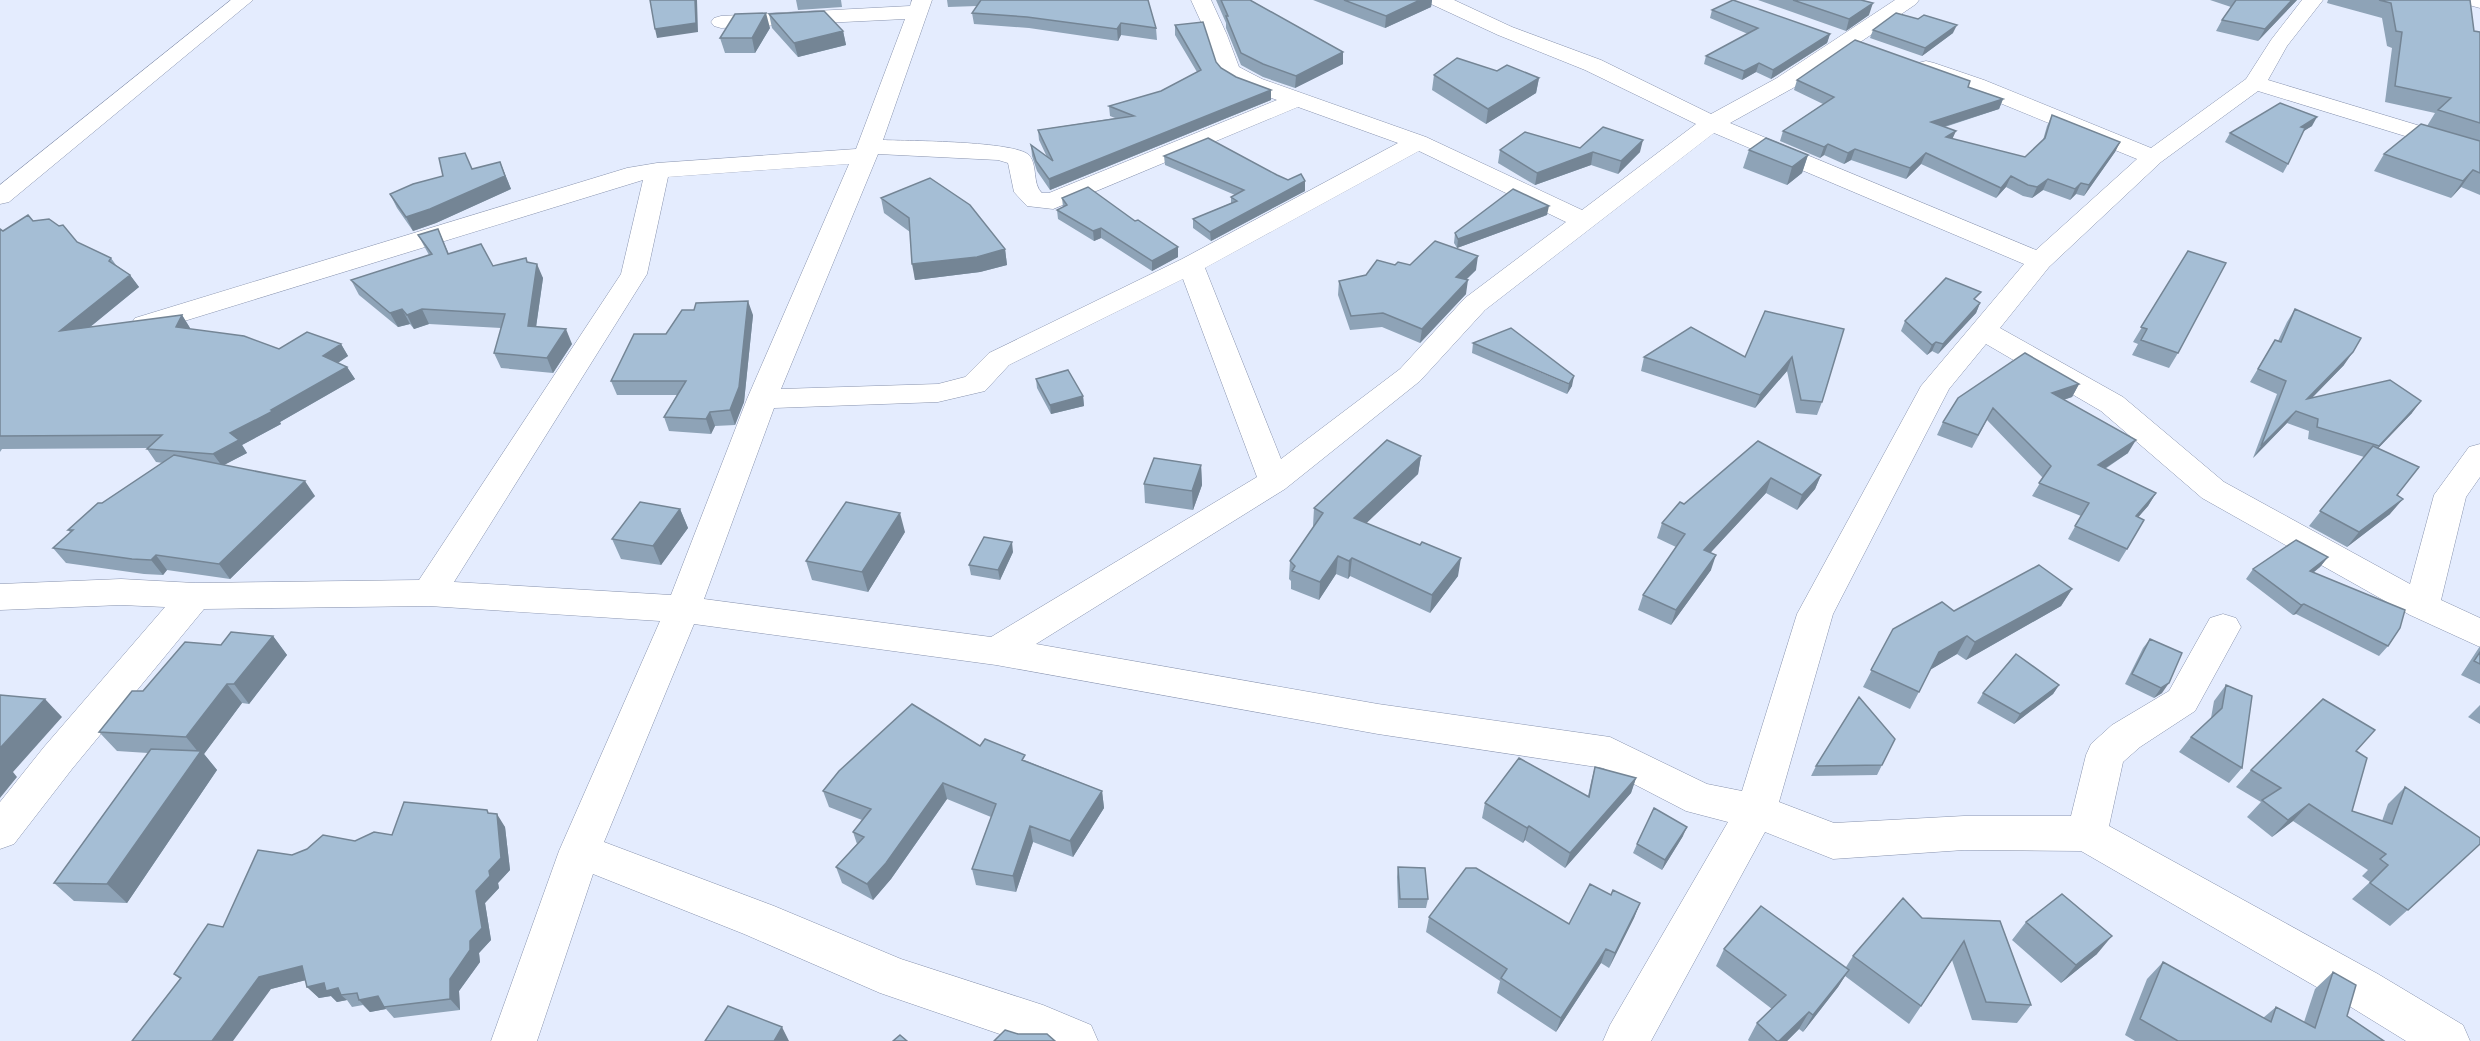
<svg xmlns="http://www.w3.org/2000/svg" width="2480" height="1041" font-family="'IBM Plex Sans',sans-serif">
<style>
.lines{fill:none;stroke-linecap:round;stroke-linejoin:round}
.minor-casing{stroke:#8893ae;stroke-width:1}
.tertiary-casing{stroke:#8893ae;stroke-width:1}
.minor{fill:#fff;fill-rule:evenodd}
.tertiary{fill:#fff;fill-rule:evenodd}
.wall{fill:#8ea3b7}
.shaded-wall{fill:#748595}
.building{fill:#a5bed5;stroke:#748595;stroke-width:1.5}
</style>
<rect width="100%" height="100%" fill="#e4ecfe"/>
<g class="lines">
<g class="minor-casing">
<path id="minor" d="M231,0H253L9,202L0,204V185Z
M912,0H932L883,140C909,141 1014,141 1029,155C1038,165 1032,184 1042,193H1049L1277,100C1261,94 1228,85 1218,71L1207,35L1191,0H1211L1227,35L1239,67L1262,79L1426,137L1582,210L1696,124L1585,70L1498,35L1431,4L1428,0H1454L1512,27L1601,60L1711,114L1777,78L1895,0H1919L1916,4L1793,88L1730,123L2036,250L2137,159L1968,90L1918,73L1915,68L1918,63L1926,61L1934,63L1984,80L2151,148L2246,79L2271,40L2302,0H2323L2287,46L2268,80L2480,144V159L2258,91L2161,162L2049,267L2000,328L2123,397L2224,482L2410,584L2434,495L2469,447L2480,444V477L2466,497L2441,600L2480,618V647L2410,615L2202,498L2101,411L1986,344L1949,389L1833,614L1779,802L1834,823L1964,816H2071L2086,755L2091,744L2112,725L2169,691L2210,618L2223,614L2236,618L2241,627L2195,711L2140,747L2123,762L2109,826L2378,974L2463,1025L2470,1041H2406L2346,1004L2081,851L1964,850L1833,859L1765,832L1651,1041H1603L1610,1025L1728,822L1686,811L1603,768L1378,734L996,665L694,624L604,842L774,906L901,959L1043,1005L1091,1025L1098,1041H1020L880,993L744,934L593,874L537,1041H491L559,851L660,621L429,606L204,609L72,769L14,844L0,849V802L44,747L165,607L121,605L0,610V584L121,579L195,583L419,580L621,274L643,180L155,330L145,332L135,330L131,324L135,318L627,168L657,163L856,149L905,19L721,28L714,26L711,22L714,18L721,16L910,6ZM1298,107L1398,143L1182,259L989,353L965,377L938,384L781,389L878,154L998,160L1008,163L1014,192L1027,206L1053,209ZM1714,133L2024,264L1921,386L1797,614L1742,791L1707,784L1610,737L1378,704L1036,644L1285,489L1420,381L1485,310ZM1419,151L1566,222L1465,298L1400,369L1281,459L1205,268ZM849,164L747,399L671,595L454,582L647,274L668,177ZM1183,279L1257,477L991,637L704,599L774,408L938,402L985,391L1009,365Z"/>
</g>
<g class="tertiary-casing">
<path id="tertiary" d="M2462,0H2480V8L2465,4Z"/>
</g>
<use href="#minor" class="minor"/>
<use href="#tertiary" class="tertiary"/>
</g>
<path class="wall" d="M796,0H841L842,7L798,10Z
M947,0H1148L1156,28L1157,40L1121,35L1118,41L1029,28L974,24L972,13L977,6L948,7Z
M1216,0H1250L1343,52V64L1295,88L1263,77L1241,65L1226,28V23Z
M1313,0H1432L1431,7L1385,28Z
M1758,0H1861L1869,15L1846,31Z
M2210,0H2297L2258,41L2216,31L2222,20L2231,7Z
M2328,0H2470L2474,31L2480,32V195L2461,187L2451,198L2374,171L2384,154L2427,126L2435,113L2385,102L2392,48L2387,46L2382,18L2327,3Z
M1712,10L1830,34L1827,43L1771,79L1756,72L1742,80L1704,64L1706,56L1748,34L1710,18Z
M769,14L843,31L846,45L798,57L772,28Z
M1918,19L1953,33L1922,56L1870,38L1873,30Z
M1175,25L1221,68L1271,100L1050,190L1037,171L1032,156L1031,145L1047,157L1039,140L1038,130L1115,118L1110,116L1109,106L1161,91L1197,72L1175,35Z
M770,28L755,53H725L720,38Z
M1497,71L1539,78L1536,93L1486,124L1432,90L1434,75Z
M1797,80L1968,87L2003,99L1999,109L1945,127L1952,139L2025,157L2043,140L2047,126L2052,115L2120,142L2115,152L2084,196L2076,194L2070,200L2043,190L2032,198L2023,196L2006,187L1996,198L1921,164L1906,179L1851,160L1844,164L1824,155L1820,158L1780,141L1783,131L1823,104L1794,90Z
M2312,126L2303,131L2288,164L2283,173L2225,142L2230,133Z
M1500,150L1640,152L1618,174L1591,165L1535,185L1498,163Z
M1749,150L1808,155L1802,173L1787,185L1743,168Z
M1164,156L1277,175L1288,180L1305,181V191L1211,241L1193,228V219L1231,203V197L1235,195L1165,165Z
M500,162L511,189L436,223L413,231L397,208L390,194L472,169Z
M881,198L1005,249L1007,265L980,272L915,280L910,232L884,213Z
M1062,198L1135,221L1178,247V257L1152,271L1101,238L1094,241L1058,219L1057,210L1063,207Z
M1547,215L1457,248L1454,243L1455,233Z
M33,221L111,258L116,265L130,275L139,287L89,328L182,315L190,328V329L279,349L341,344L348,356L338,363L347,367L355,379L280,422L281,424L242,445L247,453L224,465L315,496L230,579L167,570L163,575L144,574L66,563L53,548L71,533L68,530L102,503L163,463L156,462L147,449L148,448L2,449L0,452V229L3,231Z
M438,229L449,254L493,266L527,262L543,278L536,327L572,344L553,373L501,368L494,353L501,328L429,324L414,329L410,324L398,327L359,295L351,280L429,255L418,235Z
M2188,251L2178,353L2169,368L2132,355L2138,344L2133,342Z
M1395,265L1476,270L1466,280V294L1420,343L1382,327L1350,330L1338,295L1339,281L1366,275Z
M1977,301L1980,303L1976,313L1938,354L1932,351L1927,355L1901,331L1905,321Z
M2295,309L2344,365L2312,398L2412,413L2378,448L2397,495L2390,514L2347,547L2309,526L2364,457L2308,439L2309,431L2287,423L2253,458L2277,394L2250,382L2275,340L2278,341L2287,322Z
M1765,311L1822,402L1817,415L1796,413L1787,371L1755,408L1641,371L1644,357H1745Z
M753,315L744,402L735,425L715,426L711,434L669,431L664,417L677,395H617L611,381L666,334Z
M1473,343L1572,386L1567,394L1472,353Z
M1036,379L1083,396L1084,406L1051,414L1037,388Z
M2079,384L2072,397L2063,400L2128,453L2105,469L2156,493L2148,506L2138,517L2127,549L2119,562L2068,539L2081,516L2032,496L2043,478L1987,420L1972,448L1937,435L1943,422Z
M1758,441L1821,475L1815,489L1797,510L1766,493L1711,552V570L1671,625L1638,610L1643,595L1676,547L1657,538L1662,523Z
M1421,456L1418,474L1366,523L1458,576L1430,613L1350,576L1348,579L1336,574L1319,600L1291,589V581L1289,579L1290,561L1314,527L1313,526L1314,508Z
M1201,465L1202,485L1193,510L1145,503L1144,484Z
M680,509L688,528L661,565L621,559L612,539Z
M905,532L868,592L812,580L806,561Z
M1013,552L1000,580L971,575L969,565Z
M2328,557L2320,567L2313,573L2388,646L2379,656L2296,614L2293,615L2246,579L2253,569Z
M2072,589L2061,606L1966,660L1957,654L1931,669L1910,709L1863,687L1893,629L1954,611Z
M273,636L287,655L249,704L242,703L204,754L217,770L127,903L74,901L54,883L148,753L117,751L99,732L143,691L221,645Z
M2150,639L2162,693L2154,698L2125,684L2143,648Z
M2480,646V684L2461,675Z
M2059,685L2053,694L2014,724L1977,703L1983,693Z
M2226,685L2242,768L2229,783L2179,752L2191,737L2211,718L2214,701Z
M2480,705V724L2468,717Z
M1895,739L1877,775L1811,776L1816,766Z
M980,746L1027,761L1102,791L1104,808L1073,857L1033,842L1016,892L976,885L972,869L991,817L947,799L891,879L873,900L842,883L836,867L857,844L853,832L862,820L829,807L823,791Z
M2356,751L2352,811L2382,821L2388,804L2405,787L2480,844L2390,926L2352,899L2370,882L2362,876L2368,870L2293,821L2272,837L2247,817L2261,802L2236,787L2251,770Z
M1595,767L1636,778L1631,793L1565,868L1525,840L1523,843L1482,818L1485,803L1588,796L1591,782Z
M489,813L505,827L510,870L498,883L499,888L485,903L491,940L479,953L480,962L459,991L460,1010L394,1018L386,1009L370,1012L363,1005L352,1007L347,1000L337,1002L331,996L319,998L307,987L306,980L271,989L180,979L174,974L223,927L292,855L392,835Z
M1683,836L1662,870L1633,853L1637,844Z
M1398,867L1428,899L1426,908H1398L1397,877Z
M1611,895L1640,903L1634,918L1609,968L1601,963L1556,1032L1497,993L1500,981L1426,932L1429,917L1569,924Z
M1922,918L2000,921L2031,1005L2017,1023L1972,1020L1952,960L1909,1024L1845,976L1838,987L1803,1032L1799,1029L1787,1041H1749L1748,1040L1757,1023L1772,1009L1716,966L1724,949L1846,967L1853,956Z
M2026,922L2097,954L2061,983L2012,940Z
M2163,962L2263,1018L2276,1007L2304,1022L2315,989L2333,972L2347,1016L2384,1041H2135L2125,1035L2147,979Z"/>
<path class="shaded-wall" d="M695,0H697L698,32L657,38L655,29Z
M1420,0H1432L1431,7L1385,28L1386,16Z
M2292,0H2297L2258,41L2265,29Z
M1873,3L1869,15L1846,31L1849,19Z
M766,13L770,28L755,53L752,38Z
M1121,23V35L1118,41L1117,29Z
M1957,25L1953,33L1922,56L1925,48Z
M843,31L846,45L798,57L794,43Z
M1830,34L1827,43L1771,79L1773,70Z
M1343,52V64L1295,88L1296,76Z
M1759,63L1756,72L1742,80L1744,71Z
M1539,78L1536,93L1486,124L1488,109Z
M1271,90V100L1050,190L1049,179Z
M2003,99L1999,109L1927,132L1931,122Z
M2317,117L2312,126L2296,136L2301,127Z
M1956,131L1951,142L1946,137Z
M1643,140L1640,152L1618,174L1621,161Z
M2120,142L2115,152L2084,196L2089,185Z
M1828,144L1824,155L1820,158L1824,147Z
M1855,149L1851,160L1844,164L1848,153Z
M1593,152L1591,165L1535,185L1537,173Z
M1926,153L1921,164L1906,179L1910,168Z
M1808,155L1802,173L1787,185L1792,167Z
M500,162L511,189L436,223L413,231L406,217Z
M2473,170L2461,187L2451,198L2463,181Z
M2011,176L2006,187L1996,198L2001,188Z
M2048,179L2043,190L2032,198L2037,187Z
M1305,181V191L1211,241L1210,232Z
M2081,183L2076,194L2070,200L2075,189Z
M1549,206L1547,215L1457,248L1458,239Z
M1101,228V238L1094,241L1093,231Z
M1178,247V257L1152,271V261Z
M1005,249L1007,265L980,272L915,280L912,264Z
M1478,256L1476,270L1454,291L1456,277Z
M537,264L543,278L534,341L528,326Z
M130,275L139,287L69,344L60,331Z
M1468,280L1466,294L1420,343L1422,329Z
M748,301L753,315L744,402L735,425L730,410Z
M1980,303L1976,313L1938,354L1943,344Z
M402,309L410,324L398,327L390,313Z
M422,309L429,324L414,329L407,315Z
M182,315L190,328L184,340L176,327Z
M566,329L572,344L553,373L547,358Z
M1936,342L1932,351L1927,355L1932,345Z
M341,344L348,356L330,368L323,356Z
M2353,352L2344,365L2298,412L2307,399Z
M1792,357L1787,371L1755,408L1760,395Z
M347,367L355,379L280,422L281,424L242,445L247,453L222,466L213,454L230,433Z
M1574,376L1572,386L1567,394L1569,384Z
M2079,384L2072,397L2045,406L2052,393Z
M1083,396L1084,406L1051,414L1050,405Z
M2421,401L2412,413L2369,458L2379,446Z
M2296,411L2287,423L2253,458L2261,446Z
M710,412L715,426L711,434L706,419Z
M2136,440L2128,453L2090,478L2098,465Z
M1421,456L1418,474L1353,536L1354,518Z
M1201,465L1202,485L1193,510L1192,491Z
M1821,475L1815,489L1797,510L1802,495Z
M1771,478L1766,493L1699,565L1704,550Z
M305,481L315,496L230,579L219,564Z
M2156,493L2148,506L2128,529L2136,516Z
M2403,499L2390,514L2347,547L2359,532Z
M680,509L688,528L661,565L653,546Z
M900,513L905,532L868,592L862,572Z
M1012,542L1013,552L1000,580L998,570Z
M156,555L167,570L163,575L151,560Z
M1716,555L1711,570L1671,625L1676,610Z
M1338,556L1336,574L1319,600L1320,582Z
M2328,557L2320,567L2302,581L2310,571Z
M1352,558L1350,576L1348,579L1349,561Z
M1461,558L1458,576L1430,613L1432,595Z
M2072,589L2061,606L1966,660L1975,642Z
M2304,604L2296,614L2293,615L2301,605Z
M273,636L287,655L249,704L234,684Z
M1967,636L1957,654L1930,670L1939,652Z
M2169,683L2162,693L2154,698L2161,688Z
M227,684L242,703L204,754L217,770L127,903L107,884L199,753L186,737Z
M2059,685L2053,694L2014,724L2020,714Z
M45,699L62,717L13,772L17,777L0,798V748Z
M1636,778L1631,793L1565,868L1570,853Z
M943,783L947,799L891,879L873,900L867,884Z
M1102,791L1104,808L1073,857L1070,841Z
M2309,804L2293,821L2272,837L2288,820Z
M497,814L505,827L510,870L498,883L499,888L485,903L491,940L479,953L480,962L459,991L460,1010L450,999V979L476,891L489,871Z
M1030,826L1033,842L1016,892L1013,876Z
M1529,826L1525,840L1523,843L1527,828Z
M1687,827L1683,836L1662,870L1665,860Z
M1640,903L1634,918L1609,968L1615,953Z
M2112,936L2097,954L2061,983L2076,965Z
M1606,949L1601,963L1556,1032L1561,1018Z
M302,966L314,978L271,989L233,1041H212L259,977Z
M1849,970L1838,987L1803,1032L1813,1015Z
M324,983L338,988L341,995L347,1000L337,1002L331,996L319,998L307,987Z
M378,996L386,1009L370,1012L359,1000Z
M1809,1012L1799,1029L1787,1041H1779Z
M782,1027L789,1041H774Z"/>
<path class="building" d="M650,0H695L696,23L655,29Z
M981,0H1148L1156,28L1121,23L1117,29L1027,17L972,13Z
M1221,0H1250L1343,52L1296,76L1263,64L1241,53L1226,16H1228Z
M1344,0H1420L1386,16Z
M1733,0L1830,34L1773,70L1759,63L1744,71L1706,56L1758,28L1712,10Z
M1793,0H1861L1873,3L1849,19Z
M2236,0H2292L2265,29L2222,20Z
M2379,0H2470L2474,31L2480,32V123L2438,110L2451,98L2395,86L2402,32L2396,31L2391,3Z
M824,11L843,31L794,43L769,14Z
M766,13L752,38H720L735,14Z
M1896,13L1918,19L1924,15L1957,25L1925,48L1873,30Z
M1203,22L1216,62L1221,68L1236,77L1271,90L1049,179L1036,161L1031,145L1053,161L1038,130L1134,116L1109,106L1161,91L1201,70L1175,25Z
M1855,40L1970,81L1968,87L2003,99L1931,122L1956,131L1946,137L2025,157L2045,138L2052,115L2120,142L2089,185L2081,183L2075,189L2048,179L2037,187L2028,185L2011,176L2001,188L1926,153L1910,168L1855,149L1848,153L1828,144L1824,147L1783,131L1834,97L1797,80Z
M1457,58L1497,71L1507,65L1539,78L1488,109L1434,75Z
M2280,103L2317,117L2301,127L2305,128L2288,164L2230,133Z
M2421,124L2480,141V173L2473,170L2463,181L2384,154Z
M1603,127L1643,140L1621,161L1593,152L1537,173L1500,150L1525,132L1580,148Z
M1208,138L1277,175L1288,180L1301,174L1305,181L1210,232L1193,219L1237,201L1231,197L1244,190L1164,156Z
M1766,138L1808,155L1792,167L1749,150Z
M465,153L472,169L500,162L505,176L430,209L406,217L390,194L413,184L443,176L439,158Z
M930,178L970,205L1005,249L977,257L912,264L909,218L881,198Z
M1088,187L1135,221L1138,220L1178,247L1152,261L1101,228L1093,231L1057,210L1067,205L1062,198Z
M1513,189L1549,206L1458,239L1455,233Z
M28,215L33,221L49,219L59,226L63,225L77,242L111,258L109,261L130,275L60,331L182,315L176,327L244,336L279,349L307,332L341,344L323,356L347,367L271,410L273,411L230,433L239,440L213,454L147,449L162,435L0,436V229L3,231Z
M438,229L448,254L481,244L493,266L526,258L527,262L537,264L528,326L566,329L547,358L494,353L505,314L422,309L407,315L402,309L390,313L351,280L432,254L418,235Z
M1435,241L1478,256L1456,277L1468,280L1422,329L1383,313L1351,316L1339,281L1366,275L1377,260L1395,265L1398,262L1410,265Z
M2188,251L2226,263L2178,353L2141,340L2147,329L2141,327Z
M1946,278L1981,292L1974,299L1980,303L1943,344L1936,342L1932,345L1905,321Z
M748,301L739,387L730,410L710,412L706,419L664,417L686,381H611L634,334H666L682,310H694L696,303Z
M2295,309L2361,338L2353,352L2307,399L2390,380L2421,401L2379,446L2317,427L2318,419L2296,411L2261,446L2286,381L2258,369L2275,340L2281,342Z
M1765,311L1844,329L1822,402L1801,400L1792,357L1760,395L1644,357L1691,327L1745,357Z
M1511,328L1574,376L1569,384L1473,343Z
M2025,353L2079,384L2052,393L2136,440L2098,465L2156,493L2136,516L2144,520L2127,549L2075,526L2089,503L2039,483L2051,466L1993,408L1978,435L1943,422L1958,398Z
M1068,370L1083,396L1050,405L1036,379Z
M1387,440L1421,456L1354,518L1420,545L1422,542L1461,558L1432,595L1352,558L1349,561L1338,556L1320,582L1292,571L1295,566L1290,561L1323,513L1314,508Z
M1758,441L1821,475L1802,495L1771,478L1704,550L1716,555L1676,610L1643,595L1685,534L1662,523L1680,502L1684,504Z
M2373,446L2419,467L2397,495L2403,499L2359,532L2320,511Z
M174,455L305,481L219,564L156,555L151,560L132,559L53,548L73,530H68L98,503H102Z
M1154,458L1201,465L1192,491L1144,484Z
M640,502L680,509L653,546L612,539Z
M846,502L900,513L862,572L806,561Z
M984,537L1012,542L998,570L969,565Z
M2296,540L2328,557L2310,571L2405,610L2400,628L2388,646L2304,604L2301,605L2253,569Z
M2039,565L2072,589L1975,642L1967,636L1939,652L1919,692L1871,670L1893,629L1942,602L1954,611Z
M231,632L273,636L234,684H227L186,737L99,732L132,691H143L185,642L221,645Z
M2150,639L2182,653L2169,683L2161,688L2132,674Z
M2480,652V664L2474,661Z
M2016,654L2059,685L2020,714L1983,693Z
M2226,685L2252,696L2242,768L2191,737L2222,708Z
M0,695L45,699L0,748Z
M1859,697L1895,739L1882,765L1816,766Z
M2323,699L2375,730L2356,751L2367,758L2352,811L2392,824L2405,787L2480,838V844L2408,910L2370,883L2388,865L2380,859L2386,854L2309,804L2288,820L2262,800L2281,788L2251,770Z
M912,704L980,746L985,739L1025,755L1022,760L1102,791L1070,841L1030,826L1013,876L972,869L996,804L943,783L886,863L867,884L836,867L864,837L853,832L871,809L823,791L839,771Z
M151,749L201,751L107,884L54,883Z
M1519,758L1589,797L1595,767L1636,778L1570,853L1529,826L1527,828L1485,803Z
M404,802L487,810L488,813L497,814L501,858L489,871L490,876L476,891L482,928L470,941V950L450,979V999L384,1007L378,996L359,1000L357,993L341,995L338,988L326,991L324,983L307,987L302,966L259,977L212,1041H132L181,978L174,974L208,924L223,927L258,850L292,855L307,849L323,835L355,841L374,832L392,835Z
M1654,808L1687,827L1665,860L1637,844Z
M1398,867L1425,868L1428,899H1400Z
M1466,868H1476L1569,924L1590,884L1611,895L1613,890L1640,903L1615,953L1606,949L1561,1018L1501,978L1507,969L1429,917Z
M2062,894L2112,936L2076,965L2026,922Z
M1903,898L1922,918L2000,921L2031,1005L1986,1002L1964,941L1921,1006L1853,956Z
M1761,906L1849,970L1813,1015L1809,1012L1779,1041H1777L1757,1023L1786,995L1724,949Z
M2163,962L2271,1022L2276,1007L2315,1028L2333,972L2356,985L2347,1016L2384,1041H2178L2140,1019Z
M728,1006L782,1027L774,1041H705Z
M1005,1030L1018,1034H1047L1055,1041H994Z
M900,1035L907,1041H893Z"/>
</svg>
